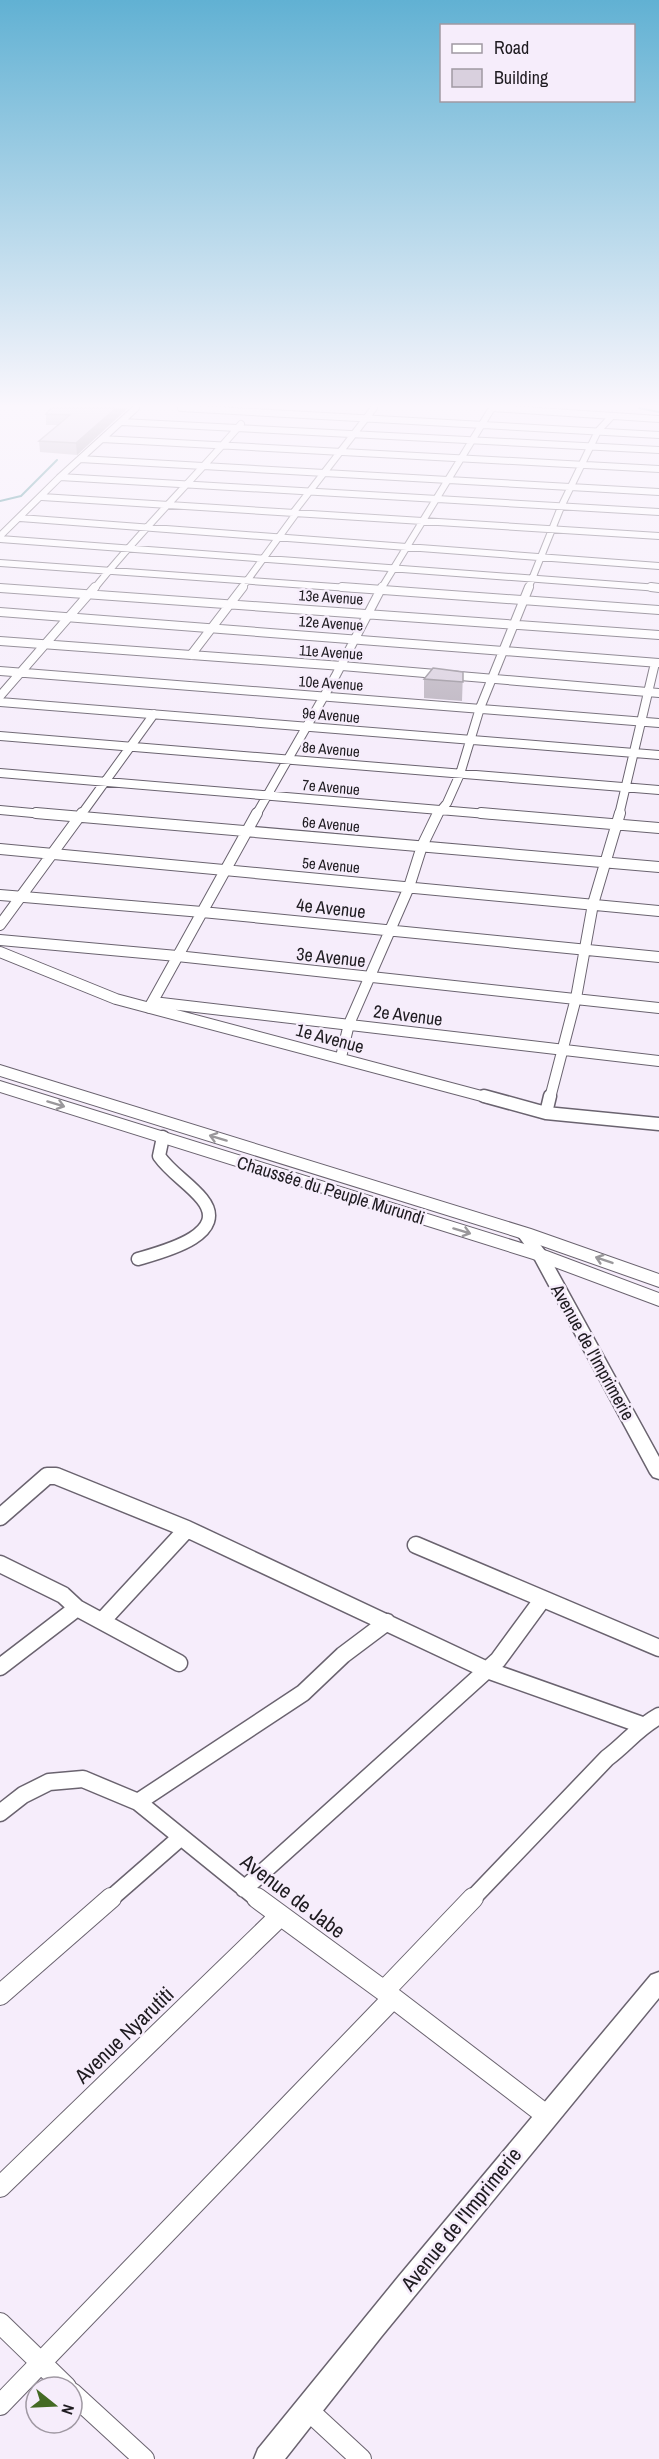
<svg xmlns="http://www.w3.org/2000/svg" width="659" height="2459" font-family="'Archivo Narrow',sans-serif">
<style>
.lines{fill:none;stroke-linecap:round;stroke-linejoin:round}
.stream{stroke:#308087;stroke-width:2}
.minor-far5-casing{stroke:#6a636f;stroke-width:8}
.minor-far4-casing{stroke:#6a636f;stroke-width:10}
.minor-far3-casing{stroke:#6a636f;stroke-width:12}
.minor-far2-casing{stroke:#6a636f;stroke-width:15}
.minor-far1-casing{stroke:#6a636f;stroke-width:19}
.minor-casing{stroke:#6a636f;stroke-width:22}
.tertiary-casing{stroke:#6a636f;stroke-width:3}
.trunk-casing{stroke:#6a636f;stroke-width:2}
.minor-far5{stroke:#fff;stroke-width:6}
.minor-far4{stroke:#fff;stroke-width:8}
.minor-far3{stroke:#fff;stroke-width:10}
.minor-far2{stroke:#fff;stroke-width:12}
.minor-far1{stroke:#fff;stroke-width:16}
.minor{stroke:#fff;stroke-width:20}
.tertiary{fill:#fff;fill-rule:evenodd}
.trunk{fill:#fff;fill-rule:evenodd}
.wall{fill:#bbb3bf}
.shaded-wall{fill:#98929b}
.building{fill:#d9d0de;stroke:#98929b;stroke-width:1.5}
.oneway{stroke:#9a989b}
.labels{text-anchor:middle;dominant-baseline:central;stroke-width:5;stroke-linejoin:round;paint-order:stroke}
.far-street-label{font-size:15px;fill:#1e1b20;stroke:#f6edfb}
.street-label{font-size:18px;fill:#1e1b20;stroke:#f6edfb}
.near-street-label{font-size:21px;fill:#1e1b20;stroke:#f6edfb}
</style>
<rect width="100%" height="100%" fill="#f6edfb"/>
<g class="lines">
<path class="stream" d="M639,408L659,412
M0,501L21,496L57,460"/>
<g class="minor-far5-casing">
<path id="minor-far5" d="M181,408L659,435
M492,408L659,419
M122,422L659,450
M102,439L659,469
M80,459L659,492
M60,477L659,512
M42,497L659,536
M20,518L659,566
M0,536L60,477L136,408
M0,539L659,588
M0,563L363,589
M0,588L12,589
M94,589C140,531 193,480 241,424
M241,589L295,515L293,513L374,408
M381,589L492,408
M528,589L561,507L598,431L612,416"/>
</g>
<g class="minor-far4-casing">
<path id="minor-far4" d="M342,587L659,610
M651,587L659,588
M0,588L659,635
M0,612L659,663
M0,641L342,666L659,693
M191,655L243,587
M0,671L659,723
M0,696L95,587
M0,702L659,755
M0,736L659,790
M0,773L499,815
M0,810L54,815
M81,815L154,714
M256,815L335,677L382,587
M437,815L447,803L460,774L480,708L529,587
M619,815L655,663"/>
</g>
<g class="minor-far3-casing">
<path id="minor-far3" d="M36,813L659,867
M481,813L659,828
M0,849L659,911
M0,895L202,912L659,957
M0,925L82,813
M0,940L177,956L659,1008
M0,952L116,999L489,1098
M153,1002L659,1061
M149,1008L257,813
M341,1057L349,1024L409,887L422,846L438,813
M550,1098L576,998L593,904L620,813"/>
</g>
<g class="minor-far2-casing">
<path id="minor-far2" d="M484,1096L546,1113L659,1124
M546,1113L550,1096
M138,1259C162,1252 231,1235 202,1199C189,1183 171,1173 159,1156L163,1137"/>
</g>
<g class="minor-far1-casing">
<path id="minor-far1" d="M0,1517L47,1476H56L187,1529L487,1670L642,1725
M416,1545L659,1648
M0,1564L63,1595L77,1608
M102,1621L187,1529
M0,1667L77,1608L179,1663
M138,1802L303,1693L343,1655L387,1622
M0,1813L23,1795L49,1782L83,1779L138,1802L259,1900
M244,1889L498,1660L542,1600
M109,1900L180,1838
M471,1900L607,1758C627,1743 637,1728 659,1716"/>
</g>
<g class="minor-casing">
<path id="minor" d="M257,1898L384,1991L546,2115
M384,1991L473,1898
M0,1995L111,1898
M0,2187L280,1916
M0,2323L66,2387
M72,2393L144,2459
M0,2405L393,1998
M309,2411L361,2459"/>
</g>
<g class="tertiary-casing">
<path id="tertiary" d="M524,1228L529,1230L548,1255L659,1457V1479L653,1477L650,1473L533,1256L516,1233Z
M659,1972V1998L381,2337L285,2459H254L258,2449L399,2276L651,1975Z"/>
</g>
<g class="trunk-casing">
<path id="trunk" d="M0,1065L531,1229L659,1274V1287L517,1237L0,1076Z
M0,1081L547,1251L659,1293V1306L533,1259L0,1092Z"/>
</g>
<use href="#minor-far5" class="minor-far5"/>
<use href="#minor-far4" class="minor-far4"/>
<use href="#minor-far3" class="minor-far3"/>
<use href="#minor-far2" class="minor-far2"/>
<use href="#minor-far1" class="minor-far1"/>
<use href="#minor" class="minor"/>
<use href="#tertiary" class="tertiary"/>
<use href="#trunk" class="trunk"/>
</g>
<path class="wall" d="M128,408L77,455L40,452L39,441L58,425H46V414Z
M463,672L462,701L424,698V679Z"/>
<path class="shaded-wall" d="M116,408H128L77,455L76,443Z"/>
<path class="building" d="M51,408H116L76,443L39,441L70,415L46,414Z
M433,668L463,672V682L424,679Z"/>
<defs><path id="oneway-shaft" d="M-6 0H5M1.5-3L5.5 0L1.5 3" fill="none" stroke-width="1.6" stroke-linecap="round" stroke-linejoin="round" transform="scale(1.5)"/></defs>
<g class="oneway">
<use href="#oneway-shaft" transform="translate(56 1104) rotate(17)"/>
<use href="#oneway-shaft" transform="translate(218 1138) rotate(-163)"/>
<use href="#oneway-shaft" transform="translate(462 1231) rotate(17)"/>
<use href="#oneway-shaft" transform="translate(604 1260) rotate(-161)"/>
</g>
<linearGradient id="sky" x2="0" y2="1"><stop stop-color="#61b1d3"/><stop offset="0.54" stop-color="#fbf7fd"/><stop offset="1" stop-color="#fbf7fd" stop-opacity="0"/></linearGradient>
<rect width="659" height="752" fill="url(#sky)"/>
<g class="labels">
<g class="far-street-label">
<text transform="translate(331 597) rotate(4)">13e Avenue</text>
<text transform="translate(331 623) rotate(4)">12e Avenue</text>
<text transform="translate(331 652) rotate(4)">11e Avenue</text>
<text transform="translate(331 683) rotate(4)">10e Avenue</text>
<text transform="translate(331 715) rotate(5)">9e Avenue</text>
<text transform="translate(331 749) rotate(5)">8e Avenue</text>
<text transform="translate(331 787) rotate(5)">7e Avenue</text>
<text transform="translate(331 824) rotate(5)">6e Avenue</text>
<text transform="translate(331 865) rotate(5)">5e Avenue</text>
</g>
<g class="street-label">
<text transform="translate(331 908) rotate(6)">4e Avenue</text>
<text transform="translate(331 957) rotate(6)">3e Avenue</text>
<text transform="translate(408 1015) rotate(7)">2e Avenue</text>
<text transform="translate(330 1038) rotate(15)">1e Avenue</text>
<text transform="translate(331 1190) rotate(17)">Chaussée du Peuple Murundi</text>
<text transform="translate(593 1352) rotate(61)">Avenue de l'Imprimerie</text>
</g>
<g class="near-street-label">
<text transform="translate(293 1896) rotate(37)">Avenue de Jabe</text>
<text transform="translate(124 2035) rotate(-44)">Avenue Nyarutiti</text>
<text transform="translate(461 2219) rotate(-51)">Avenue de l'Imprimerie</text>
</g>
</g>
<rect x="440" y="24" width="195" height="78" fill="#f6edfb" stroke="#a099a3" stroke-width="1.5"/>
<rect x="452" y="44" width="30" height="9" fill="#ffffff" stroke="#a099a3" stroke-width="1.5"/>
<text x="494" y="54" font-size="18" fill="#1e1b20">Road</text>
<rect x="452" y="69" width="30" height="18" fill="#d9d0de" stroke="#a099a3" stroke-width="1.5"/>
<text x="494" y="84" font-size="18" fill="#1e1b20">Building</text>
<g transform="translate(54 2405) rotate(108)"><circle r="28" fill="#f6edfb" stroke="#a099a3" stroke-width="1.5"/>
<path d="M0-4.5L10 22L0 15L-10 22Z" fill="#446a24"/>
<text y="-9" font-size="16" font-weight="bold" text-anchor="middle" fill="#1e1b20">N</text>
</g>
</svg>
